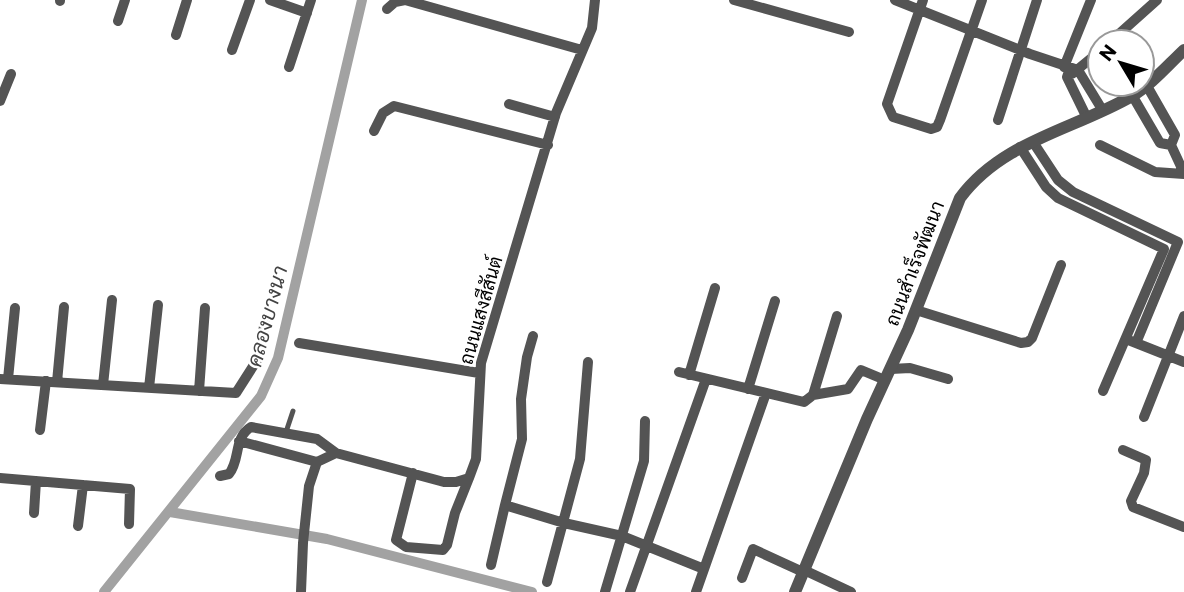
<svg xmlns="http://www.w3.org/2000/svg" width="1184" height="592" font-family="Commissioner,Sarabun,sans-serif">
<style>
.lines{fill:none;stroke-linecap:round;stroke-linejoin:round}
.canal{stroke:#a2a2a2;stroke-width:10}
.service{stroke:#545454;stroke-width:5}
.minor{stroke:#545454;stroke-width:10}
.tertiary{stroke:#545454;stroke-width:12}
.labels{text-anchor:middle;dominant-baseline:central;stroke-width:5;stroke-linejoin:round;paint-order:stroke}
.street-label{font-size:19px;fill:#000;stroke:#fff}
.water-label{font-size:21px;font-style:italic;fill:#434343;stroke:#fff}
</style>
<rect width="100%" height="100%" fill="#fff"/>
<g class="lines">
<path class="canal" d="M170,512L327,539L532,592
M104,592L261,396L278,358L362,0"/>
<path class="service" d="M286,432L293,411"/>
<path class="minor" d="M270,0L307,13
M734,0L849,32
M895,0L1030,54L1078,70L1103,111
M923,0L887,104L893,117L931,129L937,127L940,120L982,0
M60,1V0
M387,9L395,2L405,0L582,50
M118,21L125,0
M176,35L187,0
M1110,42L1157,0
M232,50L250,0
M289,67L311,0
M1064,67L1091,0
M1070,68L1067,77L1087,118
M1072,74L1100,51
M1147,86L1175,135L1171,145L1184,173
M1132,95L1160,143L1171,145
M0,101L11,74
M509,104L555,117
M998,120L1037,0
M374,131L383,113L394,106L548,145
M1033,142L1058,180L1073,192L1178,242L1136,343
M1100,145L1155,172L1184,174
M1020,147L1046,187L1058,198L1164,249L1103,391
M916,310L1021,343L1028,342L1032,338L1061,265
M533,336L527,357L521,399L522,439L505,505L564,523L622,536L704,569
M1131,341L1184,362
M299,343L479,373
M891,369L910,368L948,379
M679,372L804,402L813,395L848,389L861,370L885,380
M689,375L715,288
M0,379L236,393L259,357L265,320
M8,379L15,308
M57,382L64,307
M103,385L112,300
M149,388L158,305
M748,389L775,301
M199,391L205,308
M813,395L837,316
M1144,417L1184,316
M40,430L46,381
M239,441L317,462
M1123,450L1146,460L1144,473L1131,501L1133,507L1184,527
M413,473L396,540L406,547L443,550L447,545L455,513L469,478
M220,476L229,474C241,459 233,438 251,427L317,439L336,453
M0,478L130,489L129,524
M34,513L36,481
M78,526L83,485
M491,565L505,505
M804,570L851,592
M742,578L753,549L803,572
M547,582L580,459L588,362
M301,592L303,543L309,486L317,462L336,453L444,482H456L469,478L476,459L481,363L556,113L592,28L595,0
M605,592L644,461L645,421
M630,592L706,379
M696,592L766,393"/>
<path class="tertiary" d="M795,592L867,419L908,330L960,198C1002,141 1073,130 1132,96C1152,84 1167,66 1184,50"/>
</g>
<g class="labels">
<g class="street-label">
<text transform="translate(914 263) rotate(-69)">ถนนสำเร็จพัฒนา</text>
<text transform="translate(480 310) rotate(-74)">ถนนแสงสีสันต์</text>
</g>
<g class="water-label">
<text transform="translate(266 316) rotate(-75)">คลองบางนา</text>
</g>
</g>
<g transform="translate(1121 63) rotate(308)"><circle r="33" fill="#ffffff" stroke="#999999" stroke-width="2"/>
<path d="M0-5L12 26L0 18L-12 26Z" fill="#000000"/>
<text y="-10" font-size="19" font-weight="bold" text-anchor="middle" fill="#000000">N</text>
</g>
</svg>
